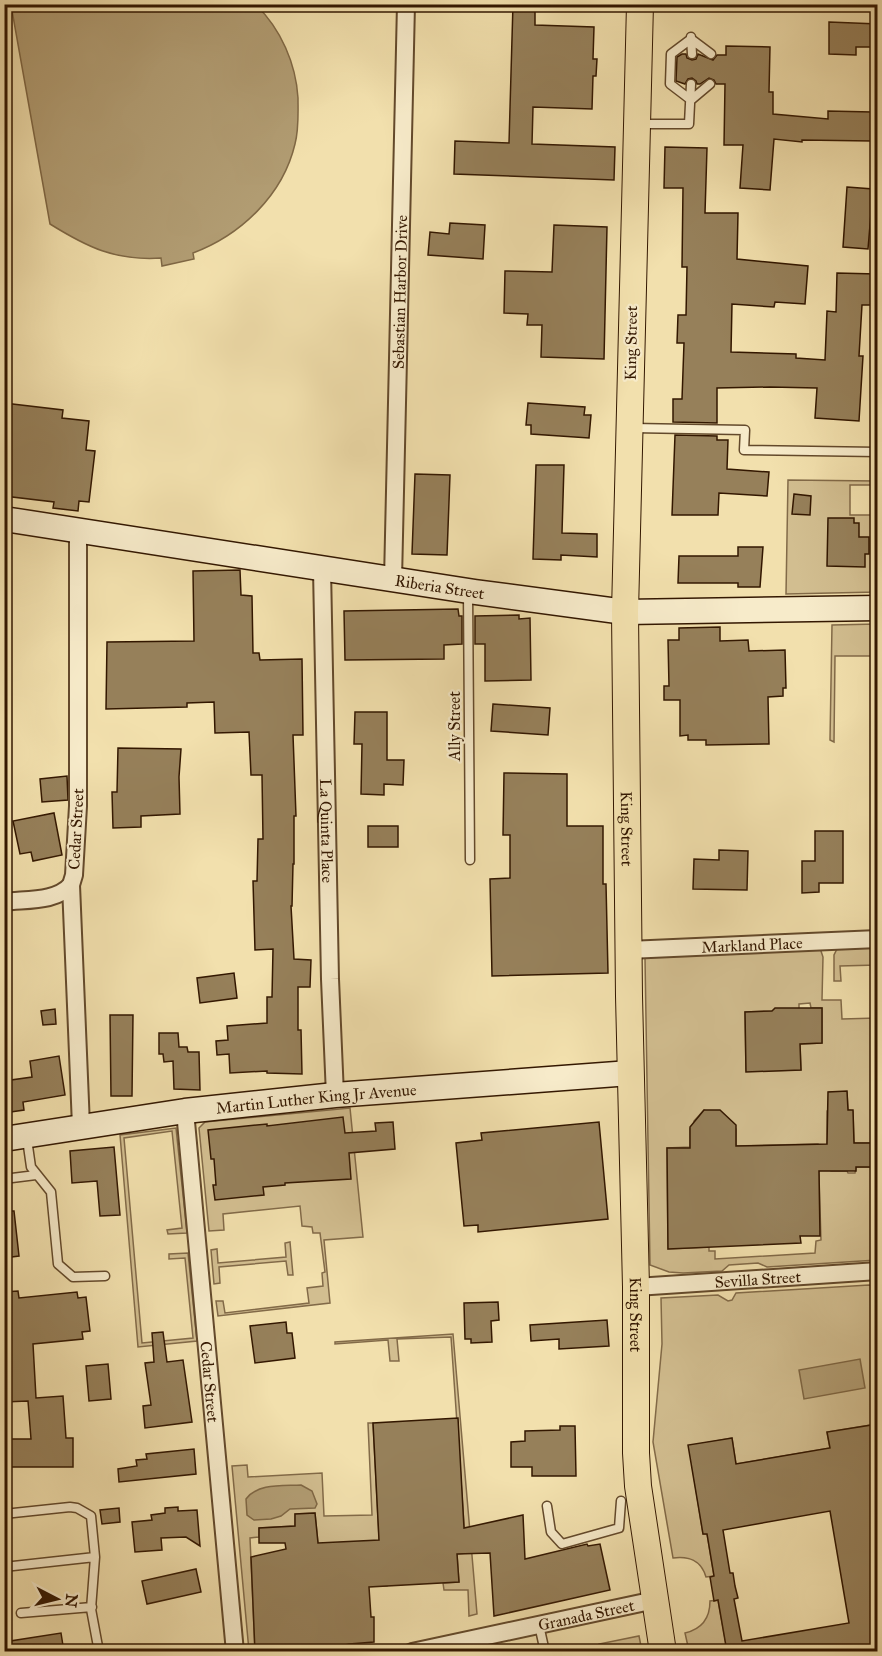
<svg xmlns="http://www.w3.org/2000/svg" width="882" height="1656" font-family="'IM FELL Great Primer',serif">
<rect width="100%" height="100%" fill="#f2e0ad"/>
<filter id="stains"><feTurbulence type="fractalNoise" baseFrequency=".00333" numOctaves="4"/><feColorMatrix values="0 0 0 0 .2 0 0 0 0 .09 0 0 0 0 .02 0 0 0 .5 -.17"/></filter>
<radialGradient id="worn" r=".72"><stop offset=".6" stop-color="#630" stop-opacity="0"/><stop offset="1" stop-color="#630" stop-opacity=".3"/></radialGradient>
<path fill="#d2be90" stroke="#826a48" stroke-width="1.5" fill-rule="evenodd" d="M788,480L877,481V485H850V515H877V592L786,594Z
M877,624V656H835L834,742L830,740L832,625Z
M877,946V965L840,966L841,981H834V955L838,947Z
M820,948L823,957L822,1000H841L842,1019L877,1018V1143H854L853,1111L848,1110L847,1092H829V1110L827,1111V1145L831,1171H847L848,1173H855L856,1167H877V1260L767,1267L758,1263L729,1265L722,1271L683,1273L669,1272L650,1265L645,958L647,956ZM810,1003L811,1008H822V1043L800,1044L801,1070L746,1071L745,1012L799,1010V1004ZM704,1110L736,1129V1146L818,1144L821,1240L816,1241L815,1253L715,1259V1251H709V1247L668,1249L667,1148L690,1147V1129H694V1121Z
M350,1108L363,1237L324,1240L330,1303L218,1316L216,1301H223L225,1313L309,1303L307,1288L323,1286L322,1273L325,1272L320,1233H313L312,1227L302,1226L300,1206L223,1214L224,1230L209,1231L199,1128L205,1122Z
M176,1128L187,1233L168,1234L167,1230L182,1228L172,1131L124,1138L142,1343L193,1338L185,1258L169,1259V1254L188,1253L197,1341L138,1347L120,1135Z
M290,1242L293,1275H288L286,1261L219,1267L220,1283L214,1284L211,1250L217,1249L218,1263L286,1257L285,1243Z
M869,1285L877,1286V1424L827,1432L830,1448L736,1464L732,1438L689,1446L703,1534H707L714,1576L706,1577C701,1560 689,1556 673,1558L653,1442L662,1344L661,1298L718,1295L728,1301L732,1300L736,1293Z
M453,1334L477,1614L469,1616L468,1590H444L443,1583L459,1582L457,1554L466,1553L451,1337L397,1339L399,1361H390L388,1340L335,1344V1342Z
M368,1423H373L380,1557H386L387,1586H384L318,1543L315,1513L295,1514V1526L259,1528V1537L250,1538L255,1651H249L232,1466L247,1465L248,1477L322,1473L324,1516L372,1515Z
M718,1600L726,1644L723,1645L724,1651H689L685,1633C702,1629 710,1619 710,1601Z
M639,1636L642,1651H601L599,1644Z"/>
<path fill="#b19c72" stroke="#7f6744" stroke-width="1.5" d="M11,5H256C281,29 296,64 298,98C298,113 299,129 295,144C283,195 241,235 193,253L194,259L162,266L161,258C115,261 87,247 50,224Z
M860,1359L865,1388L804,1399L799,1370Z
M301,1485L312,1491L317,1504L315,1508L290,1509L281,1516L271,1519L254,1520L247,1515L246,1499C258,1483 282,1486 301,1485Z"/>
<path fill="#96805a" stroke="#331700" stroke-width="1.5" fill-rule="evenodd" d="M513,4H535V25L594,27L593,59H597L596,76H593L592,109L533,107L532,144L615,147L614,180L454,174L455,141L509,143Z
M829,22L878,24V47H856V55L829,54Z
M726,46L770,47L769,92H773V114L828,119V111L872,112V141L802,140V142L774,139L770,190L740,188L743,145H724L725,84H716L714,80L709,78L700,84H697L696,81L692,78L688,79L685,84L676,81L677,57L682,54H686L687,58L692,60L696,59L698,54L713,60L717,55H726Z
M665,147L707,148L705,213H738L737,259L808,266L805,304L775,302L774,307L732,304L731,352L796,354V358L825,360L827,311L836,312L837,273L876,274L875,305H862L859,356H863L859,421L815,418L817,388L770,387L717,388V423L673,422V399H682L684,343H677L678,315H686L687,267H682L683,188H664Z
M847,187L873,189L868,249L843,247Z
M450,223L485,225L483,259L428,255L430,232L449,234Z
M554,225L607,227L604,359L541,357L542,325H527L528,314L504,313L505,271L552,272Z
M4,403L63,410L62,418L89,421L86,450L95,451L89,502L79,501L78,511L53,508L54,502L4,496Z
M528,403L585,407L584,415H591L589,438L531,434V425H526Z
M675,435L717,436V440H728L727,469L769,472L767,496L719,493L718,515H672Z
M536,465H564L562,533L597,534V557L561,555V560L533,559Z
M415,474L450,475L447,555L412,554Z
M794,494L811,496L810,515L792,514Z
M828,518H854V523H859V537H869V554H865V567L827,566Z
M738,547H763L760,587H738V583H678L679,556H738Z
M240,570L241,595L252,596L253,653H259L260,660L302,659L303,735H293L296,816H294V864H293L292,906H291L294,959L311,960L310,987H298V1030H301L302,1074L267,1073V1071L230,1073L229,1054L217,1055L216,1041L228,1040L227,1026L267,1023V997H272L273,949L255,950L253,881H257L258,839H263L262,775H251L249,732L215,733L214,702L187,703V707L106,709L107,642L194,641L193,571Z
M458,609L459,616H462V644L444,645V659L345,660L344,611Z
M519,615V619L530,618L531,680L485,681V644H475V616Z
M720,627V641L748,640L749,651L785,650L786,688H783V696L768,697L769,744L706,745V740H688V735L680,736V700H664V686H669L668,640H679V628Z
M493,704L550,708L548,735L491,731Z
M355,712H387V760H404L403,785L384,784V795L361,794L362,744H354Z
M118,748L181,749L179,777L180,814L141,816V827L113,828L112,792H117Z
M504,773L567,774V826H603V884H606L608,973L492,976L490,879L510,878V835H503Z
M67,776L68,800L42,802L40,779Z
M54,813L62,855L33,861L31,852L20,854L13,821Z
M368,826H398V847H368Z
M815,831H843V883H819V892L802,893V861H815Z
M719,850L748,851L747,890L693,889L694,859L719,860Z
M234,973L237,998L200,1003L197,978Z
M775,1008H822V1043L800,1044L801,1070L746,1072L745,1012L772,1011Z
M55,1009L56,1024L43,1025L41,1011Z
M110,1015H133L132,1096H111Z
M159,1033H178L179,1047H187L188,1052H199L200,1090L174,1089L173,1061L164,1062L163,1054H159Z
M59,1056L65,1095L23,1102L24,1110L4,1113V1081L32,1077L30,1061Z
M847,1091L848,1110H853L854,1143H878V1167H856V1171H819L820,1236H800L801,1243L668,1249L667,1148H690V1127L704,1110H720L736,1125V1146L827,1144L828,1092Z
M343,1117L345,1133L376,1131L375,1123L393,1122L395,1149L349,1153L351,1179L285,1183V1185L263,1187L264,1195L215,1200L213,1185H216L214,1159H211L208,1130L267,1124V1126Z
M599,1122L608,1219L478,1232V1225L464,1226L456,1143L482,1140L481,1133Z
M114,1147L120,1215L100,1216L97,1181L72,1183L70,1151Z
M4,1211H14L19,1256L4,1258Z
M18,1291L19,1298L77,1292L78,1298L86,1297L90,1331L82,1332L83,1339L33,1344L36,1398L63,1396L66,1438H73V1467H10V1439H31L28,1401L4,1402V1292Z
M498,1302L499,1320L491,1321L492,1342L471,1343V1339H465L464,1303Z
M607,1320L609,1346L559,1349V1339L531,1341L530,1325Z
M286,1322L287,1333H292L295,1358L255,1363L250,1326Z
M163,1332L167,1362L183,1360L192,1422L145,1428L143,1406L151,1405L145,1363L154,1362L152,1333Z
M108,1364L111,1399L89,1401L86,1366Z
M458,1418L464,1528L523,1515L525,1559L587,1544L588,1546L600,1544L610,1590L494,1616L490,1553L457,1554L459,1582L369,1587L371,1617H374V1642L349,1644L316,1652H304L302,1645L272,1652H255L251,1557L286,1549L285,1543H259V1528L295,1526V1514L315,1513L318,1543L379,1540L373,1423Z
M878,1424V1652H727L718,1600L714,1601L710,1577L714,1576L707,1534H703L688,1445L732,1438L736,1464L830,1448L827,1432ZM830,1511L849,1623L742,1641L734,1599L738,1598L735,1586L733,1573H730L723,1530Z
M560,1426H575L576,1476H532V1467H511V1442L525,1441V1431L560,1430Z
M194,1449L196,1474L119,1482L118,1469L137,1466L136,1460L147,1459L146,1454Z
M178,1507V1511L197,1510L200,1546L186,1537L161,1538L162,1550L135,1552L132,1522L152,1520L151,1515L165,1513V1508Z
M119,1508L120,1522L102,1524L100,1510Z
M196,1569L201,1592L147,1604L142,1581Z
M61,1633L64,1652H4V1642Z"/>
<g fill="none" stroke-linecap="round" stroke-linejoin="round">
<defs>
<path id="lane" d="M691,37L692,54
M691,39L711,54
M691,100L670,84L671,54L691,39
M691,100L710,84
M641,124H689L691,84
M633,428L745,430L744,450L878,452
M468,592L470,860
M27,1139L31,1167L51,1192L58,1264L73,1277L105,1276
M4,1179L36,1175
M547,1506L551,1532L562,1544L619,1528L621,1501
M4,1514L70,1507L77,1508L91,1516L95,1557L91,1609L99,1652
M4,1567L95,1557
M21,1613L92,1607
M539,1625L545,1652"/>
<g id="street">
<path d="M78,531V806L74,875L71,885L81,1126"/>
<path id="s1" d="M322,569L330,979L335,1095"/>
<path id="s2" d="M393,580L406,4"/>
<path d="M4,902C26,899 56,902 71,885"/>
<path id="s3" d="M628,950L878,939"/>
<path id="s4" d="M185,1111L235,1652"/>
<path id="s5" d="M636,1287L878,1271"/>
<path id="s6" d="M412,1652L655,1600"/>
</g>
<g id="secondary">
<path id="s7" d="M4,519L475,592L625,612L878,608"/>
<path id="s8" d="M4,1139L185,1111L335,1095L630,1073"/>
</g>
<g id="primary">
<path id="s9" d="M640,4L625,612L629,996L636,1287V1453L638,1486L663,1652"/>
</g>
</defs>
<use href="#lane" stroke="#63492b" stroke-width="11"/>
<use href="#street" stroke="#63492b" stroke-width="20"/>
<use href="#secondary" stroke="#331700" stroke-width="27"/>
<use href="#primary" stroke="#331700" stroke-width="28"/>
<use href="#lane" stroke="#f7ebca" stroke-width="8"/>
<use href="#street" stroke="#f7ebca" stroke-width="16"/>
<use href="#secondary" stroke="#f7ebca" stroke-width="24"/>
<use href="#primary" stroke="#f2e0ad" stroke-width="26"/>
</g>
<g text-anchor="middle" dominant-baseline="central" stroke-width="4.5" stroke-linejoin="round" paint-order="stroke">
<g font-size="16" fill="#331700" stroke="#f7ebca">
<text stroke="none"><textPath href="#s2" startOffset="288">Sebastian Harbor Drive</textPath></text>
<text transform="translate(631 343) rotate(-89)">King Street</text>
<text stroke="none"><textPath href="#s7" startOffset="441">Riberia Street</textPath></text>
<text transform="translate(454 726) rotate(-90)">Ally Street</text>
<text transform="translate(76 829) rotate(-87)">Cedar Street</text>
<text stroke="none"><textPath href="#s9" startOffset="825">King Street</textPath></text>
<text stroke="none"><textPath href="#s1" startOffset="262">La Quinta Place</textPath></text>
<text stroke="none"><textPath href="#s3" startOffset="124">Markland Place</textPath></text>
<text stroke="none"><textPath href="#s8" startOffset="315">Martin Luther King Jr Avenue</textPath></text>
<text stroke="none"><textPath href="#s5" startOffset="122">Sevilla Street</textPath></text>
<text stroke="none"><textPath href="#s9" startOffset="1311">King Street</textPath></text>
<text stroke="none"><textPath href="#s4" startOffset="272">Cedar Street</textPath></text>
<text stroke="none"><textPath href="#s6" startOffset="178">Granada Street</textPath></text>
</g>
</g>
<rect width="882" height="1656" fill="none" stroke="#f2e0ad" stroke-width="24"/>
<rect x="6" y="6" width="870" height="1644" fill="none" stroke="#331700" stroke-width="3"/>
<rect x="12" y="12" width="858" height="1632" fill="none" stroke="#331700" stroke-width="1.5"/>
<g transform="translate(57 1599) rotate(97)" stroke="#f7ebca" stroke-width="4.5" paint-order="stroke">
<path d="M0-4.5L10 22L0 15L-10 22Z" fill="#331700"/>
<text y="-9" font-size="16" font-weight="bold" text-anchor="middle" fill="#331700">N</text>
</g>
<rect width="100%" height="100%" filter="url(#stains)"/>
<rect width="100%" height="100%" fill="url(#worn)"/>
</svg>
